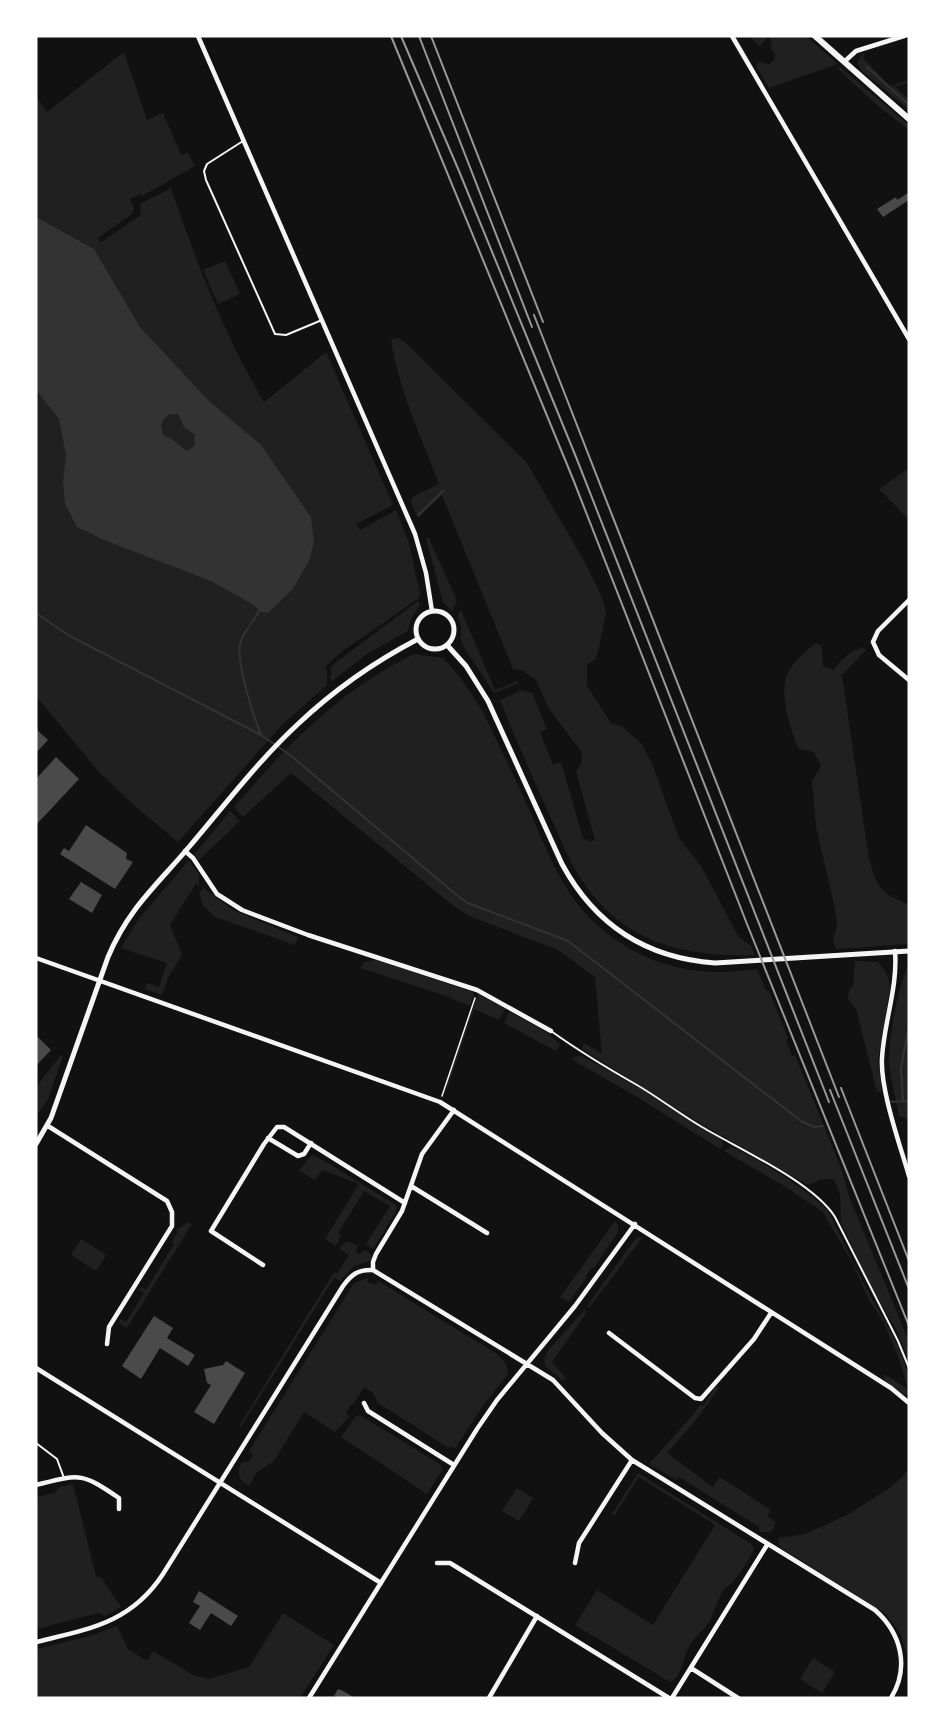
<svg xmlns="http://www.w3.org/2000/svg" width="945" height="1734" font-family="'PT Sans Narrow',sans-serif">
<rect width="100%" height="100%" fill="#111"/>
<path fill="#202020" d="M748,36H806L838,64L769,88L756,66L759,62L769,64L775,59L774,52L770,48L772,43L770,38L768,37L760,46Z
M124,52L147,120L163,113L181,155L188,153L195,166L142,196L141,194L130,199L134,209L132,214L98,238L101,242L141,215L140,204L171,188C196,261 224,335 264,402L326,352L393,505L356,524L360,530L396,510L409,543L420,594L419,598L340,653L325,667L327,669V685L282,725L178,842L137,808L99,772L36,696V96L47,112Z
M863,53L865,55L863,58L890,86L909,80V82L895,87L909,99V110L862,71L857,63Z
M840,67L909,125V130L878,106L837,68Z
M225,261L240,294L218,304L203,270Z
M398,338L405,342L527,463L583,559L602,597L606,613L598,652L595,660L587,664V686L611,723L623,727L641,743L653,766L679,838L701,866L738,936L751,946L755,955C683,957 623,943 581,879C568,860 560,838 551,818C533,779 516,740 500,700L522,690L532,693L547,729L540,732L553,765L561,762L583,838L591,842L595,840L576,772L582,762L581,751L549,709L536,680L522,670L513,669L442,495L418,518L411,503L412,497L439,484C421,437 399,390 391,340Z
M909,468V520L879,489Z
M426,538H429L457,601L452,611L443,602Z
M418,601L420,604L410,621L408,631L367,654L331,682V666Z
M461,610L495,690L518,681L519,683L494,693L463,646L461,641V627L457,617Z
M816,643L822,646L823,666L834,670C841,659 850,651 863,647L866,650L842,675L869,859C879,891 879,891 909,905V944L836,949L833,940L837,926L835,908L816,827L812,781L821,766L814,752L799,749C790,731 779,693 787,675C792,662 806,651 816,643Z
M414,654L443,658L460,677L482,710C498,743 514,776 529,809C541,837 552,866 569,892C601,942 661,973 720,972C732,972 745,970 757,969L766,991H769L788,1038L786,1040L792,1056L795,1055L841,1168L849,1196L909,1342V1361L895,1327L872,1288L842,1225C838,1207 845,1196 833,1179H822L808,1185L698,1122L582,1049L584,1043L602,1054L595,977L558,950L469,916L451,904L291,773L243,817L234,807C289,744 337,692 414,654Z
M230,811L240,821L199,860L194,855Z
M189,860L199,875V886L198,887L197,882L170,925L182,955L168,978L162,995L145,989L147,983L159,987L167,963L121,948L138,920Z
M204,888L233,910L298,937L295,945L215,917L203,905L199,893Z
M376,960L473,992L474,995L470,1006L443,995L360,968L365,962Z
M855,961L877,962C887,969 889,977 890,989L878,1060L882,1091L877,1092L856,1009L848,999L849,991L853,985Z
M909,965V1127L906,1118L899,1116C896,1099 891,1082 889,1065C888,1044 898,982 909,965Z
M478,994L505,1009L499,1020L474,1009L447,1089V1081Z
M509,1012L540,1028L550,1035L560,1045L556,1051L504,1023Z
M61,1055L63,1056L48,1099L36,1117V1087Z
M577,1056H582L636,1086L720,1139L724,1144L720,1149L632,1094L571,1059Z
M731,1147C753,1155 812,1192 828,1211L864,1284L899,1347L909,1375V1394L904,1395L884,1380V1374L908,1389L899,1359L883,1321L869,1300L852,1262L823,1212L781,1184L724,1151Z
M312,1155L328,1163L396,1205L397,1210L373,1249L366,1244L390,1206L364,1191L338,1233L341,1236L336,1246L325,1239L359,1184L322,1170L315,1180L299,1170Z
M615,1221L618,1225V1232L594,1268L592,1267L586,1276L587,1277L569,1302L560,1297Z
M189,1222L192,1224L127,1328L119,1323L121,1319L126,1322L144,1293L139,1289L141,1287L146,1290L174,1244L172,1242L178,1231L176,1230Z
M639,1237L642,1238L589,1308L587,1306L635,1239Z
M81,1239L106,1255L96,1271L71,1255Z
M346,1242H350L357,1246L356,1252L359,1254L365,1250L371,1254L372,1260L353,1267L340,1281L334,1278L241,1427L239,1426L334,1272L337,1274L349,1255L339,1248Z
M368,1278V1282L376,1285L378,1281L497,1354L506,1364L508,1374L482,1407L455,1449L450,1446L449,1448L378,1403L373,1393L364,1387L353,1405L351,1404L346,1414L350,1416L335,1432L304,1412L274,1461L257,1472L249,1486C238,1479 236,1474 242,1462H249L253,1455L249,1451L354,1283Z
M584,1310L587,1312L552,1362L566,1378L563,1381L545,1366L544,1359L547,1352Z
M716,1386L719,1388L696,1420L667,1453L713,1487L720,1477L771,1510L767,1516L776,1522L771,1532H760L759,1527L679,1477L676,1480L649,1464L691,1417L700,1405L703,1406Z
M360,1415L441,1465L442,1470L427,1494L341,1437L356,1416Z
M909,1466V1652L906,1653L901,1635L886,1614L783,1549L779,1546L778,1538L805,1534L847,1515L891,1487L904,1475Z
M638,1473L750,1543L754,1548C753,1555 737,1578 732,1583C730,1585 727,1586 725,1588C717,1599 716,1611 709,1622C703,1631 694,1638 689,1647C682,1658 683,1677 670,1682L575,1625L597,1590L653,1625L715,1525L639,1477L614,1516L612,1514Z
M73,1484L96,1577H101L121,1607L105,1616L99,1613L36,1629V1497L55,1493L59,1487Z
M517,1488L533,1498L519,1521L502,1511Z
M283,1613L334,1645L300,1698H36V1649L93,1635L117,1626L128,1649L147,1661L153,1651L193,1675L209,1679L249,1667Z
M813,1658L835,1672L822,1693L800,1679Z"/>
<path fill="#333" fill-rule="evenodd" d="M36,217L94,249L140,327L208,400L261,445L311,517L314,542L309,561L292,590L268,613L259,611L254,605L211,581L104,540L77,527L65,504L63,481L66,455L59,419L36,390ZM170,414H178L184,427L195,435V445L189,450H185L172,439L163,435L161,425L164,419Z"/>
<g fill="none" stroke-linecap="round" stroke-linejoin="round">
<path stroke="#333" stroke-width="2" d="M867,67L909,105
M418,515L444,490
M260,609C255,621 242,632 240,645C236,662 254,718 261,735
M36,613L68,635L261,735L290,755L459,897L468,903L568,941L801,1121L814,1127L823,1126
M903,1101L901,1068L909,1025
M885,1102L909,1101"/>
</g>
<path fill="#4a4a4a" d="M908,193L909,200L883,217L877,209L896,197L897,200Z
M36,729L48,740L36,753Z
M56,757L79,779L37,824L36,779Z
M86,825L127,853L126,859L133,862L115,889L60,854L64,848L69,851Z
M81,882L102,895L92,913L69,899Z
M36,1035L51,1050L36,1066Z
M154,1316L173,1328L167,1338L195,1355L188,1366L160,1348L141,1379L122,1366Z
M226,1361L245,1373L214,1424L194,1412L211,1385L207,1383L204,1369L223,1365Z
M199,1591L238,1616L231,1626L211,1613L200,1630L189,1623L200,1606L193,1602Z
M338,1689L343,1691L355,1698H338L334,1696Z"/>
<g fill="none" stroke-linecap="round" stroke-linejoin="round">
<path stroke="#f5f5f5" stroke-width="1.5" d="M442,1096L475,998"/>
<path stroke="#f5f5f5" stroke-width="2" d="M243,141L207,164L204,171L206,180L275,334L286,335L322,320
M551,1031C579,1051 607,1068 637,1085C659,1098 680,1114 702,1127C739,1149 813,1182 835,1217L898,1341L909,1368
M36,1443L57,1459L64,1478"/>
<path stroke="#f5f5f5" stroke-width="4.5" d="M198,36L415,534L426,573L432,611
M732,36L909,339
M844,62L856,51L904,36
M909,600L878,631L873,642L879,655L909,680
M185,851L193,858L217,894L242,910L308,935L477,990L551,1031
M895,951C898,987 884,1022 882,1058C880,1089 900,1145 909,1176
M36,958L440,1102L891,1388L909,1403
M48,1126L167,1201L172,1212V1226L109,1327L107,1344
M268,1138L298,1156L304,1154L311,1143
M411,1186L487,1233
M263,1265L211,1231L264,1144L277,1127H284L405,1203
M373,1270V1262L376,1254L402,1211L422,1154L454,1110
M609,1333L695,1398L701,1399L754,1339L771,1313
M36,1368L381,1583
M364,1403L368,1411L454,1465
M36,1485C80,1474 81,1472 119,1498V1509
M437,1563H450L669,1698
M575,1563L579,1543L632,1460
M36,1642C89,1629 131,1623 163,1574L343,1286C351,1275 358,1269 373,1270L553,1380L602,1433L632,1460L875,1610C901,1633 910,1667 891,1698
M691,1668L738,1698
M309,1698L477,1429L497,1400L575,1306L635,1224
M489,1698L537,1616
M672,1698L767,1545"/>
<path stroke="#f5f5f5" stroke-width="5" d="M416 630a19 19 0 1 1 38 0a19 19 0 1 1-38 0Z
M447,645L466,666L488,701L562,864C595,925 645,958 715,963L909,951
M36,1144L51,1118L108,957C128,909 156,886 189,847C224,806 258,761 298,724C334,690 374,662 418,639"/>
<path stroke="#f5f5f5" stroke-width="6" d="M815,36L909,119"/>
<path stroke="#9a9a9a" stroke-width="2" d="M391,36L573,479L747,924L909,1326
M401,36L459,171L576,457L829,1102
M419,36L532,327
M431,36L543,322
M534,315L839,1097
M841,1088L909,1261
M830,1090L909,1289"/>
</g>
<rect width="945" height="1734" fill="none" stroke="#ffffff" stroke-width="75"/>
</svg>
